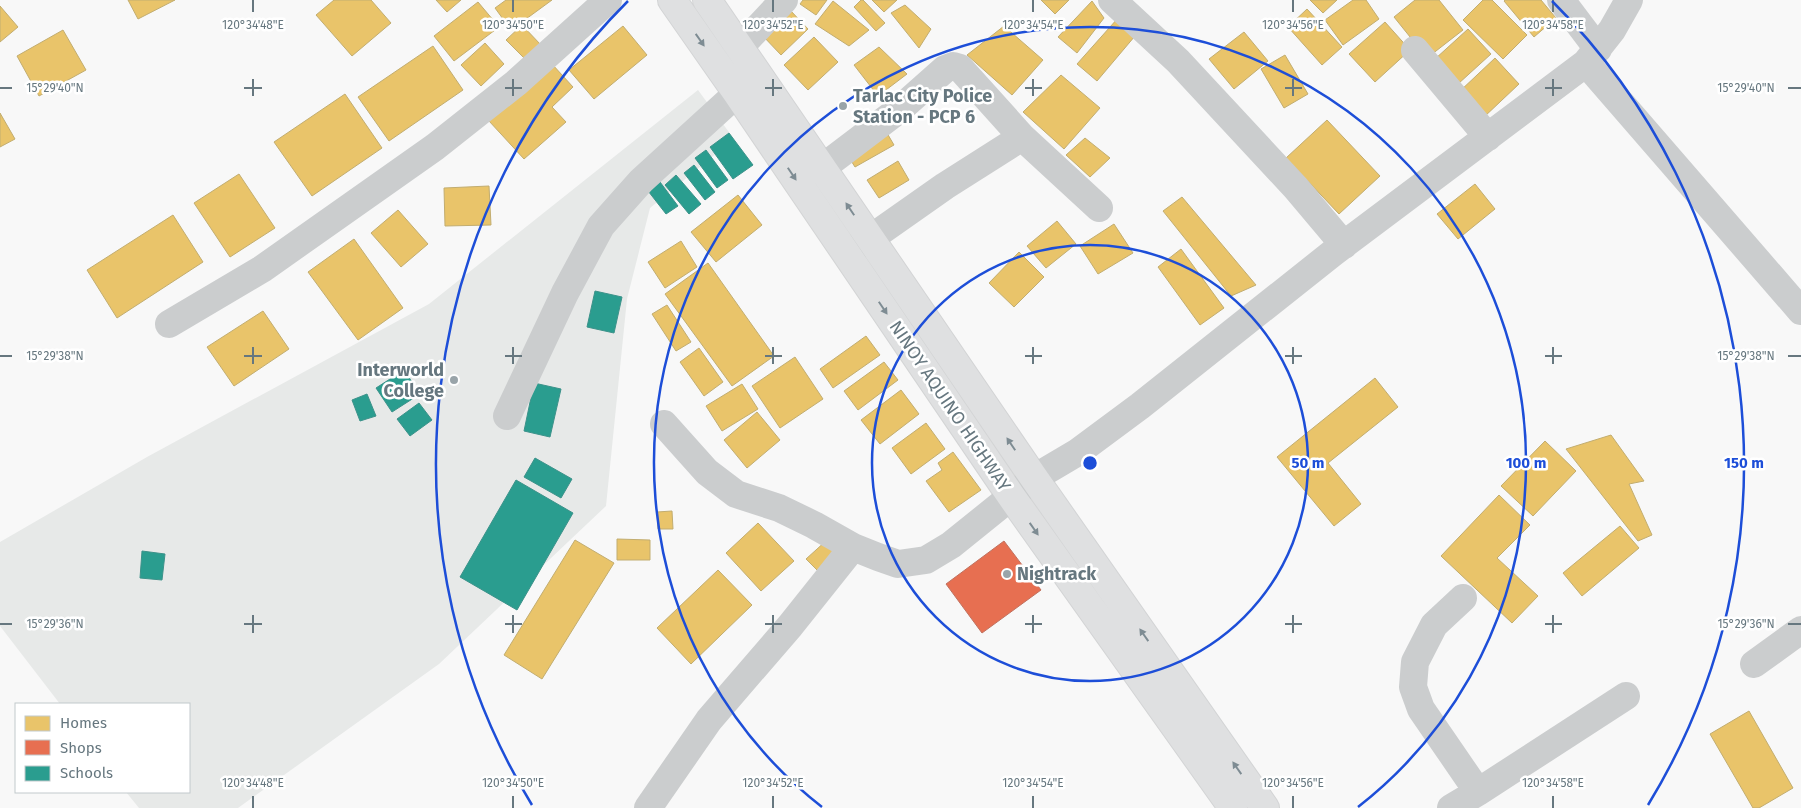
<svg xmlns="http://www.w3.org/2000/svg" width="1801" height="808" font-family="'Fira Sans',sans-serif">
<rect width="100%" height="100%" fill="#f8f8f8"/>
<path fill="#e7e9e8" d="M698,90L734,139L650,208L627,299L606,506L439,664L238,808H139L126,792H189V704H60L0,626V542L147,457L429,304Z"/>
<path fill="#e9c46a" stroke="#c2ad70" d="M128,0H175L138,19Z
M334,0H371L391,23L352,56L316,15Z
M436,0H461L447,12Z
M506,0H552L511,30L495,8Z
M803,0H827L816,15L800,4Z
M861,0H863L885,23L876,31L854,7Z
M872,0H897L884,12Z
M1041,0H1069L1055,14Z
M1310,0H1337L1323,13Z
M1353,0H1366L1379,19L1343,45L1325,20Z
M1415,0H1439L1463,30L1427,58L1394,17Z
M1483,0H1492L1527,35L1503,59L1463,20Z
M1505,0H1541L1556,18L1534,37L1504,1Z
M833,1L869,30L849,46L815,24Z
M1092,1L1104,18L1077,53L1058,37Z
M478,2L499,27L454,61L434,36Z
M905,5L931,29L919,48L891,13Z
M0,6L18,27L0,42Z
M1307,9L1342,47L1322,65L1288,27Z
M790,10L808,29L781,55L762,35Z
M1118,18L1135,36L1097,81L1077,64Z
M1385,22L1410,50L1375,82L1349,54Z
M522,25L541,45L526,60L506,40Z
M623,26L647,55L594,99L569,70Z
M1004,26L1043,60L1012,95L967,55Z
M1468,29L1491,54L1458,84L1435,59Z
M63,30L86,70L39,96L17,56Z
M1244,32L1268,61L1234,89L1209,59Z
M814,37L838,62L808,90L784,65Z
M485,43L504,64L481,86L461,65Z
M433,46L463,90L389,141L358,97Z
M879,47L907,74L878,96L854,65Z
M1285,55L1308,94L1284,108L1261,69Z
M1495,58L1519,84L1483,118L1459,92Z
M552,64L573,87L552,107L566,122L524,159L489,121Z
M1061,75L1100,108L1064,149L1023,112Z
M345,94L382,148L312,196L274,142Z
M0,113L15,139L0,147Z
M1327,120L1380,176L1339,214L1286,158Z
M884,128L894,145L855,167L845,151Z
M1085,138L1110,158L1090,177L1066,155Z
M898,161L909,180L879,198L867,180Z
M239,174L275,228L230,257L194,203Z
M1475,184L1495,209L1458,239L1437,214Z
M489,186L491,225L445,226L444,188Z
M738,195L762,225L716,262L691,232Z
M1182,197L1256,285L1231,296L1163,211Z
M398,210L428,244L401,267L371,233Z
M173,215L203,262L117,318L87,270Z
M1057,221L1076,244L1046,268L1027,246Z
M1114,224L1133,253L1098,274L1080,246Z
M354,239L403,308L358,340L308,272Z
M681,241L697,267L665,288L648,262Z
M1181,249L1224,308L1200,325L1158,267Z
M1019,252L1044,277L1014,307L989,283Z
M708,263L774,356L732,386L665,294Z
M667,305L691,342L676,351L652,314Z
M263,311L289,349L234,386L207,347Z
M866,336L880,355L833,388L820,369Z
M699,348L723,382L704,396L680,362Z
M795,357L823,399L780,428L752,386Z
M884,362L898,380L858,410L844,391Z
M1375,378L1398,407L1328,463L1361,504L1334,526L1277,457Z
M742,384L758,409L722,431L706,406Z
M901,390L919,414L880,444L861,420Z
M757,412L780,440L747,468L724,440Z
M926,423L945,449L911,474L892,448Z
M1611,435L1644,481L1629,484L1652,535L1638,541L1566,449Z
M1545,441L1576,471L1533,516L1501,486Z
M953,452L981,490L949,512L926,481L942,470L938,463Z
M1499,495L1530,525L1497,558L1538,596L1512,623L1441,556Z
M672,511L673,529H658L657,512Z
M758,523L794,561L761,591L726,553Z
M1620,526L1639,548L1582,596L1563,573Z
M617,539L650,540V560H617Z
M575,540L614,563L542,679L504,655Z
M827,540L843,557L823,576L806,559Z
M718,570L752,605L691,664L657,628Z
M1749,711L1793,788L1759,808H1753L1710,734Z"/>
<path fill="#e76f51" stroke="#c0715f" d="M1004,541L1041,590L982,633L946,584Z"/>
<path fill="#2a9d8f" stroke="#3c928a" d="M729,133L753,165L733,179L710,147Z
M706,150L728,180L717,188L695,158Z
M694,165L715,192L705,200L684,173Z
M676,175L701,204L689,214L665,185Z
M657,178L678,206L666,214L645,187Z
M595,291L622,297L614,333L587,327Z
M404,370L420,394L392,412L376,388Z
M534,383L561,389L550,437L524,431Z
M367,394L376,416L360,421L352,400Z
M419,403L432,420L410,436L397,419Z
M535,458L572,479L561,498L524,477Z
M516,480L573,513L517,610L460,577Z
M142,551L165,554L162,580L140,578Z"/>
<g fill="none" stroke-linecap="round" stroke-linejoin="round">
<defs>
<path id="major" d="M672,0L737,93L1011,496L1233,808
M707,0L1034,478L1265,808"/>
</defs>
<use href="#major" stroke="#d3d4d5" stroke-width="30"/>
<path stroke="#cbcdce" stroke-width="28" d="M1112,0L1178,61L1296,188L1344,245
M1561,0L1598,49
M740,47L784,0
M1415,50L1488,137
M1586,63L1612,30L1629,0
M822,168L901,108L945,69L953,66L960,68L1022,137L1099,208
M846,253L871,238L945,186L1022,137
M169,324L262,269L435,147L516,83L608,0
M507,416L565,293L601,226L641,181L755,77
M664,424L707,472L736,494L779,508L814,525L853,547L878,557L898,564L926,560L951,545L1034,478L1078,452L1140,406L1334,252L1586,63L1801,311
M1463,598L1434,625L1415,662L1413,687L1421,709L1478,792
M1754,664L1801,630
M648,808L709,720L790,626L853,547
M1451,808L1478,792L1626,696"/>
<use href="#major" stroke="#dfe0e1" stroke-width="28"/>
</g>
<defs><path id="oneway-solid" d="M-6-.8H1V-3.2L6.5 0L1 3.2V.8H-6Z" transform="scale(1.25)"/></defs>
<g fill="#7e8c93">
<use href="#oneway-solid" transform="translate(700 40) rotate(55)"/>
<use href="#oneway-solid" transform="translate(792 174) rotate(56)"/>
<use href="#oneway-solid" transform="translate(850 209) rotate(-124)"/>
<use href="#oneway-solid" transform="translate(883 308) rotate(56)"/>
<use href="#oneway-solid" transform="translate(1011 444) rotate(-124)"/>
<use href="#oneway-solid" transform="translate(1034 529) rotate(55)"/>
<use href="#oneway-solid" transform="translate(1144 635) rotate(-125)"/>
<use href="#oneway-solid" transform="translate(1237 768) rotate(-125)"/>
</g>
<path fill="none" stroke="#66777f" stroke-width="2" d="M253,0V12M513,0V12M773,0V12M1033,0V12M1293,0V12M1553,0V12M253,79V96M513,79V96M773,79V96M1033,79V96M1293,79V96M1553,79V96M0,88H12M244,88H262M505,88H522M765,88H782M1025,88H1042M1285,88H1302M1545,88H1562M1788,88H1801M253,347V364M513,347V364M773,347V364M1033,347V364M1293,347V364M1553,347V364M0,356H12M244,356H262M505,356H522M765,356H782M1025,356H1042M1285,356H1302M1545,356H1562M1788,356H1801M253,615V633M513,615V633M773,615V633M1033,615V633M1293,615V633M1553,615V633M0,624H12M244,624H262M505,624H522M765,624H782M1025,624H1042M1285,624H1302M1545,624H1562M1788,624H1801M253,796V808M513,796V808M773,796V808M1033,796V808M1293,796V808M1553,796V808"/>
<g fill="none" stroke="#1d4ed8" stroke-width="2.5">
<circle cx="1090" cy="463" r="218"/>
<path d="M822 807A436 436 0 1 1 1358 807"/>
<path d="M532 805A654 654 0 0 1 628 1M1552 1A654 654 0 0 1 1648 805"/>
</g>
<g fill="#99a4a9" stroke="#fff" stroke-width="2">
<circle cx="843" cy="106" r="5"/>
<circle cx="454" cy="380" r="5"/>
<circle cx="1007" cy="574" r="5"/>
</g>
<g text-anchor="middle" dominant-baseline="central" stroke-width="5" stroke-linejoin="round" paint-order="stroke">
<g font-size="18" font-weight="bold" fill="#66777f" stroke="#fff" text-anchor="start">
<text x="853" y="96">Tarlac City Police<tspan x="853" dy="21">Station - PCP 6</tspan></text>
<text x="444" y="370" text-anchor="end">Interworld<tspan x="444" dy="21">College</tspan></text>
<text x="1017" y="574">Nightrack</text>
</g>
<g font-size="18" fill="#66777f" stroke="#fff">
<text transform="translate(950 406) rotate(56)">NINOY AQUINO HIGHWAY</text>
</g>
</g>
<g font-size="12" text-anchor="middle" fill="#66777f" stroke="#fff" stroke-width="5" stroke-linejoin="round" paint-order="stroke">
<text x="253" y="29">120°34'48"E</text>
<text x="513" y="29">120°34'50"E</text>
<text x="773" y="29">120°34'52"E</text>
<text x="1033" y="29">120°34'54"E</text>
<text x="1293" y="29">120°34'56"E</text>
<text x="1553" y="29">120°34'58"E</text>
<text x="55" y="92">15°29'40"N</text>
<text x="1746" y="92">15°29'40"N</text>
<text x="55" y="360">15°29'38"N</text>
<text x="1746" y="360">15°29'38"N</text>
<text x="55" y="628">15°29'36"N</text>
<text x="1746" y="628">15°29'36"N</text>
<text x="253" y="787">120°34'48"E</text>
<text x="513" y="787">120°34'50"E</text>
<text x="773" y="787">120°34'52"E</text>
<text x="1033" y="787">120°34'54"E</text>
<text x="1293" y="787">120°34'56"E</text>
<text x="1553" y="787">120°34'58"E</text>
</g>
<circle cx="1090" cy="463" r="8" fill="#1d4ed8" stroke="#fff" stroke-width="2.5"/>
<g font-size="15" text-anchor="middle" font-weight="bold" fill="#1d4ed8" stroke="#fff" stroke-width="5" stroke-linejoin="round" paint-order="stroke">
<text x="1308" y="468">50 m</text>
<text x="1526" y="468">100 m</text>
<text x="1744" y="468">150 m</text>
</g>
<rect x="15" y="703" width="175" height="90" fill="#ffffff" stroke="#c2c9cc"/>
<rect x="25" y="716" width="25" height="15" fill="#e9c46a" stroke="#c2c9cc"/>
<text x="60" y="728" font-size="15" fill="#66777f">Homes</text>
<rect x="25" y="740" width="25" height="15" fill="#e76f51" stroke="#c2c9cc"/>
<text x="60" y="753" font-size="15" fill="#66777f">Shops</text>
<rect x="25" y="766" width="25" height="15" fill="#2a9d8f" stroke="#c2c9cc"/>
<text x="60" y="778" font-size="15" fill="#66777f">Schools</text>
</svg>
